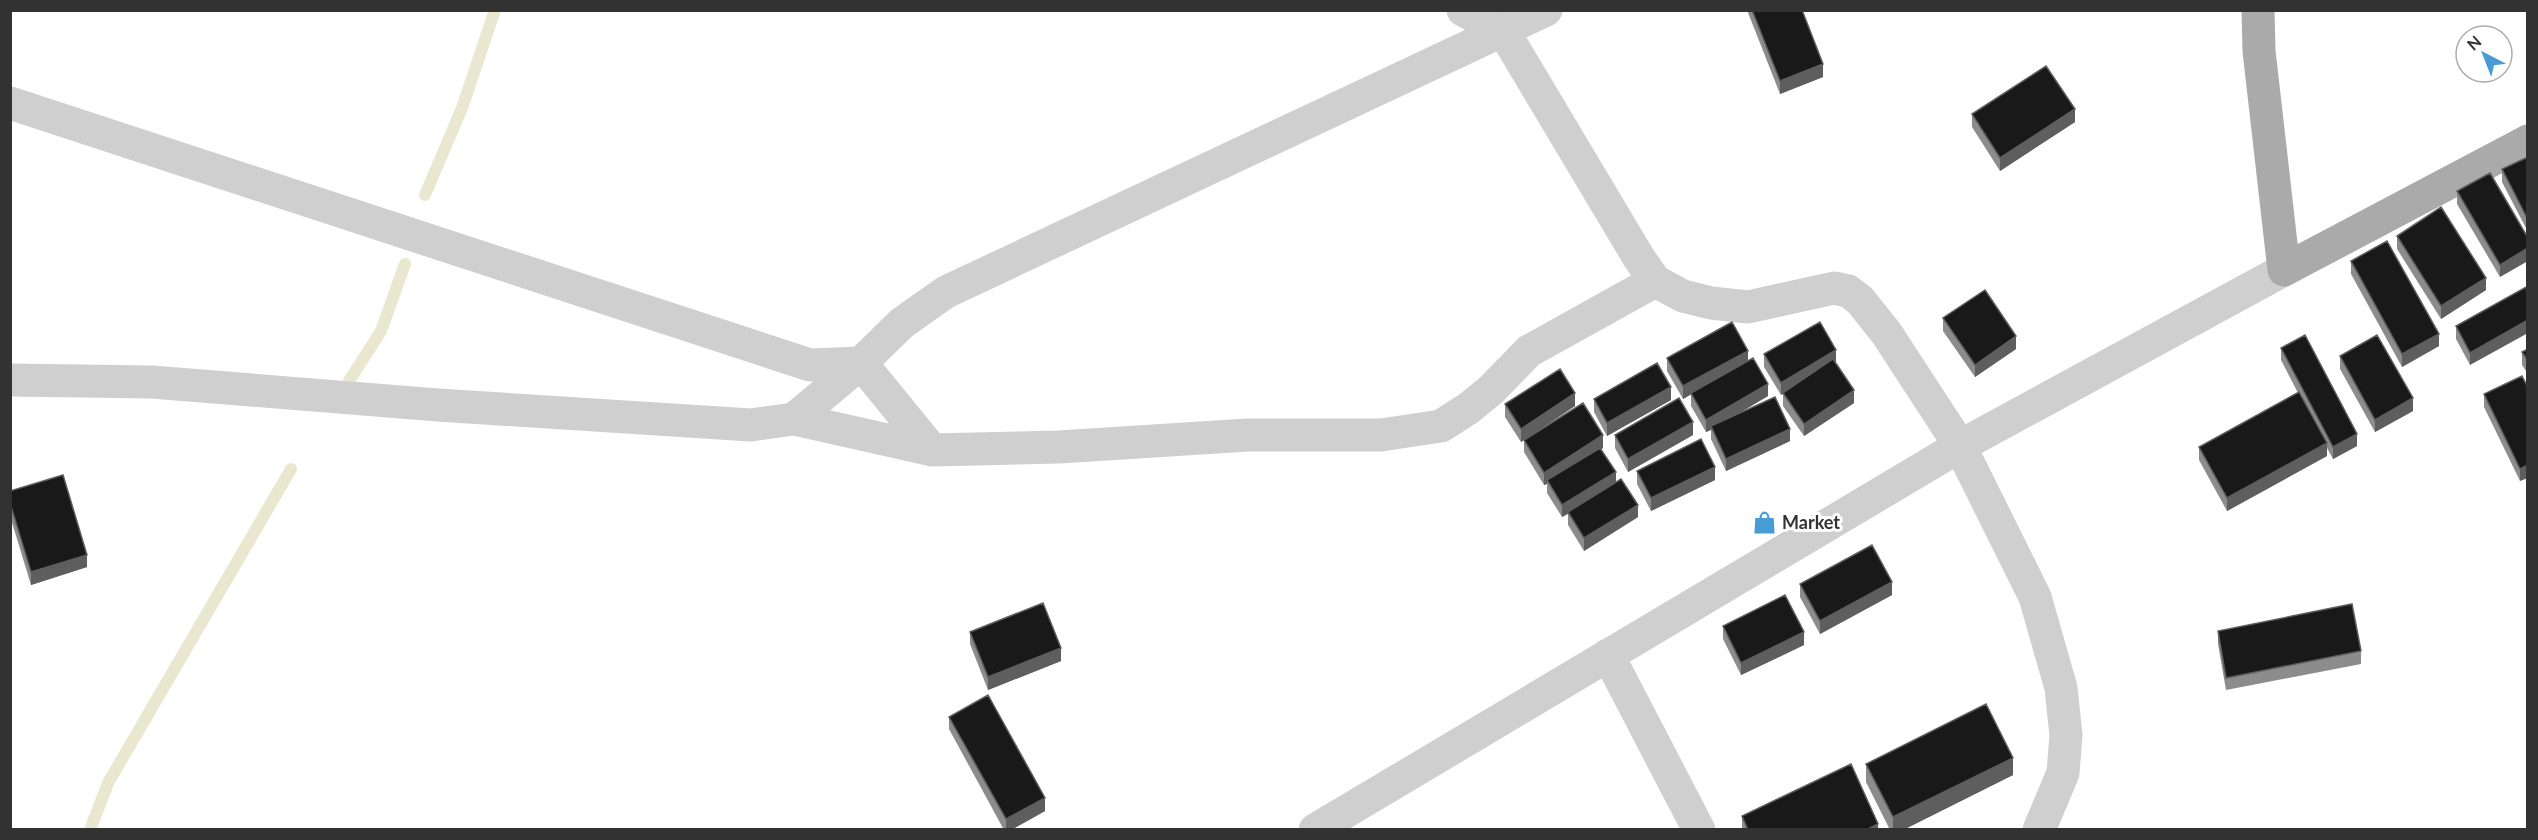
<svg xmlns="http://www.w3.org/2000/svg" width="2538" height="840" font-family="Lato,sans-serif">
<rect width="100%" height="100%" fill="#fff"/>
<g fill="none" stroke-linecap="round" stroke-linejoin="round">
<path stroke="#eae7d0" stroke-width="12" d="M425,195L462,108L495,10
M349,381L381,331L405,264
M90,830L108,783L291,469"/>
<path stroke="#cfcfcf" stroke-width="33" d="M1463,10L1504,32L1639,258L1655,281L1683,296L1711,303L1748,307L1834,288L1848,291L1860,300L1887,334L1960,446L2035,597L2061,688L2066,735L2063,773L2039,830
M10,103L810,365L861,363L932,450
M10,380L152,382L438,405L751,425L794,419L861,363L902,323L946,292L1546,10
M794,419L932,450L1059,447L1248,435H1381L1441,426L1469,408L1491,390L1529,351L1655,281
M1608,655L1699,830
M1315,830L1960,446L2284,270"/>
<path stroke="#aaa" stroke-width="33" d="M2258,10L2259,51L2284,270L2528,141"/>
</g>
<path fill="#8c8c8c" d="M1747,10H1802L1823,77L1780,94Z
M1972,114L2075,122L2000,171L1972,127Z
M2528,157V232L2502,182V169Z
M2457,191L2528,238L2500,277L2457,204Z
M2397,236L2486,290L2441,319L2397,249Z
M2351,261L2439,346L2402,367L2351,274Z
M2528,286L2470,365L2456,339V326Z
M1943,318L2016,349L1975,377L1943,331Z
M2281,348L2357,446L2333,459L2327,448V456L2227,511L2199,460V447L2298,393L2281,360Z
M2528,349V374L2522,365V352Z
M1764,354L1836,363L1854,403L1804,436L1783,406V394L1781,395L1764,367Z
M2340,356L2413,411L2375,432L2340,369Z
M1667,358L1748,361L1768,396L1738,414L1790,441L1726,471L1711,439V430L1706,432L1691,406V394L1683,399L1667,371Z
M2522,376L2520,481L2484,407V394Z
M1594,399L1671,400L1607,436L1594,412Z
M1505,404L1575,406L1521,442L1505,417Z
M1615,435H1693L1628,472L1615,448Z
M1524,440L1603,448L1601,449L1616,482L1638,517L1584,551L1568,525V514L1562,517L1547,493V484L1544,485L1524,452Z
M1637,471L1715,480L1651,511L1637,484Z
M10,491L87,567L31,585L10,516Z
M1800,584L1892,595L1820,634L1800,597Z
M1723,626L1804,645L1741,675L1723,639Z
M2218,631L2361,651V664L2226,690L2218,644Z
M970,632L1061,661L988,690L970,644Z
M949,717L1045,811L1011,830H1004L949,729Z
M1866,764L2013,775L1903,830H1890L1866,782Z
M1742,816L1878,830H1742Z"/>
<path fill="#5e5e5e" d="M1823,64V77L1780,94V81Z
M2075,109V122L2000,171V158Z
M2528,248V261L2500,277V265Z
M2486,278V290L2441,319V306Z
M2528,320V333L2470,365V353Z
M2439,334V346L2402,367V354Z
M2016,336V349L1975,377V365Z
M1836,350V363L1781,395V383Z
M1748,351V363L1683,399V386Z
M1768,384V396L1712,429L1711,426V430L1706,432V420Z
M1671,387V400L1607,436V423Z
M1854,390V403L1804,436V424Z
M1575,393V406L1521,442V429Z
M2413,398V411L2375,432V420Z
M1693,422V435L1628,472V459Z
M1790,429V441L1726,471V459Z
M2357,434V446L2333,459V447Z
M1603,435V448L1548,483L1547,480V484L1544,485V473Z
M2327,443V456L2227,511V498Z
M2528,465V478L2520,481V469Z
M1715,467V480L1651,511V498Z
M1616,472V485L1562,517V505Z
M1638,505V517L1584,551V538Z
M87,555V567L31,585V572Z
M1892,582V595L1820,634V621Z
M1804,632V645L1741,675V663Z
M1061,648V661L988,690V677Z
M2013,758V775L1903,830H1893V817Z
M1045,798V811L1011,830H1006V819Z
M1878,824V830H1866Z"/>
<path fill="#191919" stroke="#5e5e5e" stroke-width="1.5" d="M1752,10H1802L1823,64L1780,81Z
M2046,66L2075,109L2000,158L1972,114Z
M2528,157V220L2502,169Z
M2490,173L2528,238V248L2500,265L2457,191Z
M2441,207L2486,278L2441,306L2397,236Z
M2387,241L2439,334L2402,354L2351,261Z
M2528,286V320L2470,353L2456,326Z
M1985,290L2016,336L1975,365L1943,318Z
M1732,322L1748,351L1683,386L1667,358Z
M1820,322L1836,350L1781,383L1764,354Z
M2305,335L2357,434L2333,447L2281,348Z
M2377,335L2413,398L2375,420L2340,356Z
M2528,349V361L2522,352Z
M1753,358L1768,384L1706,420L1691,393Z
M1833,359L1854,390L1804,424L1783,393Z
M1657,363L1671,387L1607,423L1594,399Z
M1560,369L1575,393L1521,429L1505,404Z
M2522,376L2528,388V465L2520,469L2484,394Z
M2299,392L2327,443L2227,498L2199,447Z
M1775,397L1790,429L1726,459L1711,426Z
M1679,398L1693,422L1628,459L1615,435Z
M1583,403L1603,435L1544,473L1524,440Z
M1701,439L1715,467L1651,498L1637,471Z
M1600,448L1616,472L1562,505L1547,480Z
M63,475L87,555L31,572L10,503V491Z
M1621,479L1638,505L1584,538L1568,512Z
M1872,545L1892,582L1820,621L1800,584Z
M1785,595L1804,632L1741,663L1723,626Z
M1043,603L1061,648L988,677L970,632Z
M2352,604L2361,651L2226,678L2218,631Z
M988,695L1045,798L1006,819L949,717Z
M1986,704L2013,758L1893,817L1866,764Z
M1851,764L1878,824L1866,830H1748L1742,816Z"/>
<defs>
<symbol id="shop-bare" viewBox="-9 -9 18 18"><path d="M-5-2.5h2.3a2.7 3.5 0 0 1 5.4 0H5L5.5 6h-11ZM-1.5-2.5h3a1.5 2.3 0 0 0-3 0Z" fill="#479cd6" stroke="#fff" stroke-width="2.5" paint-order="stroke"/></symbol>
</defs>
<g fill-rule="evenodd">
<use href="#shop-bare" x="1748" y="506" width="33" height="33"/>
</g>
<g text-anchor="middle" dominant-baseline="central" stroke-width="6" stroke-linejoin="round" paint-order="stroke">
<g font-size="18" font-weight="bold" fill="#323232" stroke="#fff" text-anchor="start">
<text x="1782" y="522">Market</text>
</g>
</g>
<rect width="2538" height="840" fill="none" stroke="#323232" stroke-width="24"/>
<g transform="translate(2484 54) rotate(318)"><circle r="28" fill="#ffffff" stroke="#adadad" stroke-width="1.5"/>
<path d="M0-4.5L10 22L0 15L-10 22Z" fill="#479cd6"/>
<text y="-9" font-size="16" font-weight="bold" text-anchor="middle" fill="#323232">N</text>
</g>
</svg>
